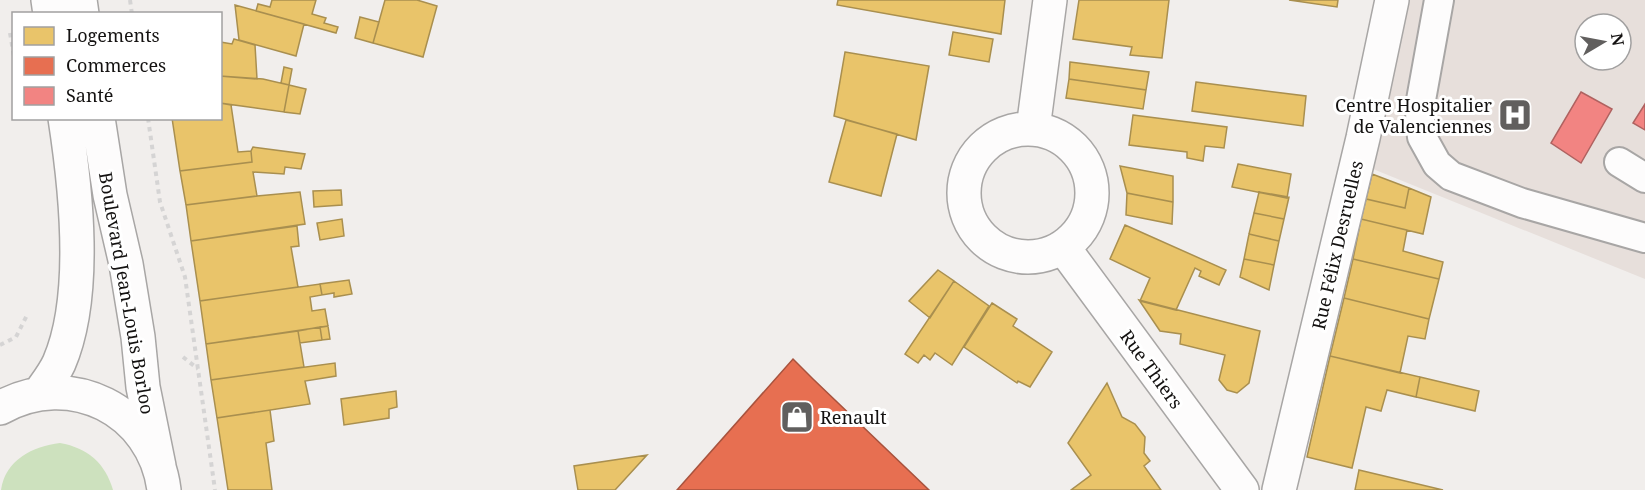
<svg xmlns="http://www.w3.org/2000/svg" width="1645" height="490" font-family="'Noto Serif',serif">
<rect width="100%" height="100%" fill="#f1eeec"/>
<path fill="#e7dfdb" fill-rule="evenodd" d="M1407,0H1645V279L1373,169ZM1585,24H1621V60H1585Z"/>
<path fill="#cde1be" d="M60,443C88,448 105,463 113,490H1C5,460 33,446 60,443Z"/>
<path fill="#e9c46a" stroke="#a98f4f" stroke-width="1.5" d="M272,0H316L312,14L326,18L324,23L338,27L336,33L256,11L258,4L270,7Z
M385,0H417L437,6L423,57L373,43Z
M838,0H1005L1001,34L837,5Z
M1079,0H1169L1162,58L1130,55L1132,47L1073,39Z
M1289,0H1338L1337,7Z
M235,5L304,24L296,56L239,40Z
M360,17L379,22L373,43L355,38Z
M953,32L993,39L989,62L949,55Z
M234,39L255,45L257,79L220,76V42L232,44Z
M845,52L929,66L916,140L834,116Z
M1070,62L1149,72L1146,90L1069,79Z
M284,67L292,69L289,85L281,83Z
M220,76L263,79L289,85L284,112L220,103Z
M1069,79L1146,90L1143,109L1066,98Z
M1196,82L1306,96L1303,126L1192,111Z
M289,85L306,89L300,114L284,112Z
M220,103L231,105L238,152L251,151L252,162L180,171L172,118H220Z
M1133,115L1227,127L1224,148L1205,146L1203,161L1187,158V152L1129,145Z
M846,120L897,134L881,196L829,182Z
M253,147L305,154L301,169L285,167L284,174L253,172L257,196L186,205L180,171L252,162L251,151Z
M1238,164L1291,174L1287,198L1232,187Z
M1120,166L1173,176V202L1127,193Z
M1372,174L1409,188L1405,208L1366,199Z
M1409,188L1431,197L1423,234L1361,219L1366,199L1405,208Z
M341,190L342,205L314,207L313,191Z
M300,192L305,224L191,241L186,205L257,196Z
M1259,192L1289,197L1284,219L1254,213Z
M1127,193L1173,202L1172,224L1126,215Z
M1254,213L1284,219L1279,241L1249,234Z
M342,219L344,236L320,240L317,223Z
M1361,219L1407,230L1403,251L1443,262L1439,279L1353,259Z
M1125,225L1226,270L1219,285L1199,276L1201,271L1195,268L1176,310L1140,301L1150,278L1110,259Z
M297,226L299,246L291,247L298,287L200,301L191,241Z
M1249,234L1279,241L1274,265L1244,259Z
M1244,259L1274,265L1269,290L1240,277Z
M1353,259L1439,279L1429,319L1344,298Z
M938,270L954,281L930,318L909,301Z
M349,280L352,294L334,297V293L322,295L320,284Z
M954,281L989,306L952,365L935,353L930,360L924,355L918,363L905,354Z
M320,284L322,295L310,297L312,311L325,309L328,326L206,344L200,301Z
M1344,298L1429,319L1425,339L1408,336L1400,373L1330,356Z
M1139,300L1260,331L1249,383L1237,393L1227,390L1219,380L1225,355L1180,344L1181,334L1160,331Z
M992,303L1017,319L1013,326L1052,352L1030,387L1018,381L1017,383L964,347Z
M328,326L330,339L322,340L320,327Z
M320,327L322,340L300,343L298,331Z
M298,331L304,367L211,380L206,344Z
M1330,356L1420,377L1416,397L1387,390L1381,411L1366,407L1352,468L1307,457Z
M335,363L336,376L305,381L310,404L217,418L211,380Z
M1420,377L1479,391L1475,411L1416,397Z
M1107,383L1122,417L1135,424L1145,437L1144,453L1150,461L1144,466L1161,490H1071L1091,475L1068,443Z
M396,391L397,407L389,409V418L344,425L341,399Z
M270,410L274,441L266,443L272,490H228L217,418Z
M647,455L615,490H578L574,466Z
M1359,470L1443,490H1355Z"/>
<path fill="#e76f51" stroke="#a8533e" stroke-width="1.5" d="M793,359L813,379L929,490H677Z"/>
<path fill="#f28482" stroke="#af6260" stroke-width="1.5" d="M1581,92L1612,109L1581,163L1551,143Z
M1645,104V130L1633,123Z"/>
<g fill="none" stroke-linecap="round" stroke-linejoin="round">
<defs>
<path id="lane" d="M1439,0L1421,100L1420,120L1422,137L1437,164L1451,176L1522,203L1645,238
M1619,162L1645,178"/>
<path id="street" d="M964 193a64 64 0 1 1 128 0a64 64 0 1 1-128 0Z
M1033,129L1050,0
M1063,247L1242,490
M1279,490L1363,138L1392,0"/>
<path id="secondary" d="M48,0L50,14
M80,0L82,14
M98,118L110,195L126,264L138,337L143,387L159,466
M39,394C46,384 54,374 59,363C88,296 76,189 65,118
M0,408C70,368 154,410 164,490"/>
</defs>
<use href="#lane" stroke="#a8a6a5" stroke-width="32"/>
<use href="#street" stroke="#a8a6a5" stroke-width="36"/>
<use href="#secondary" stroke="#a8a6a5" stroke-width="36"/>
<path stroke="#d5d4d4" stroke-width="4" stroke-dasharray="4.5 4.5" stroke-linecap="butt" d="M130,0L132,14
M10,33L14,57
M148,118L160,202L185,277L215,490
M0,345L16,337L27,315
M183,357L198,369"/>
<use href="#lane" stroke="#fdfcfc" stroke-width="28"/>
<use href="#street" stroke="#fdfcfc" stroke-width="33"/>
<use href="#secondary" stroke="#fdfcfc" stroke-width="33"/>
</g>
<defs>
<symbol id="hospital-square" viewBox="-11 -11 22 22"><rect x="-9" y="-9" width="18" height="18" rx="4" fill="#615f5e" stroke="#fff"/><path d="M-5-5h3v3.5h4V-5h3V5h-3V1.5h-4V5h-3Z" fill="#fff"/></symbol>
<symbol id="shop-square" viewBox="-11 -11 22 22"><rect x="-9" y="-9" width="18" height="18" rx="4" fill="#615f5e" stroke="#fff"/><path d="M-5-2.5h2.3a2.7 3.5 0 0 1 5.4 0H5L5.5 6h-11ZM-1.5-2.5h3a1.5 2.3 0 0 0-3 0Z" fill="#fff"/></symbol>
</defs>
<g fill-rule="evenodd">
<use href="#hospital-square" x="1496" y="96" width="38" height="38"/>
<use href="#shop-square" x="778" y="398" width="38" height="38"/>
</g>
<g text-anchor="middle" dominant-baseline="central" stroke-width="6" stroke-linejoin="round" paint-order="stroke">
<g font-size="18" fill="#141211" stroke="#fff" text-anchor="end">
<text x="1492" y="105">Centre Hospitalier<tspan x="1492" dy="21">de Valenciennes</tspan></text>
<text x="820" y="417" text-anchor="start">Renault</text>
</g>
<g font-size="18" fill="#141211" stroke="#fff">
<text transform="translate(1337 245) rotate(-77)">Rue Félix Desruelles</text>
<text transform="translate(127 293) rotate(80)">Boulevard Jean-Louis Borloo</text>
<text transform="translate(1152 369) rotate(54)">Rue Thiers</text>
</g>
</g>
<rect x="12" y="12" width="210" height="108" fill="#ffffff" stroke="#a1a0a0" stroke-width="1.5"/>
<rect x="24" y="27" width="30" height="18" fill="#e9c46a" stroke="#a1a0a0" stroke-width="1.5"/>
<text x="66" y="42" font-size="18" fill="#141211">Logements</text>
<rect x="24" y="57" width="30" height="18" fill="#e76f51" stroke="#a1a0a0" stroke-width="1.5"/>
<text x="66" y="72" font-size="18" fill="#141211">Commerces</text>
<rect x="24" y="87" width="30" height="18" fill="#f28482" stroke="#a1a0a0" stroke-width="1.5"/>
<text x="66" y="102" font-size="18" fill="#141211">Santé</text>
<g transform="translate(1603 42) rotate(80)"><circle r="28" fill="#ffffff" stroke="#a1a0a0" stroke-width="1.5"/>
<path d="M0-4.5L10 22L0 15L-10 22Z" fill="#615f5e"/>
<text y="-9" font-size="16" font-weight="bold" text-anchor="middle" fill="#141211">N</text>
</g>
</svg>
